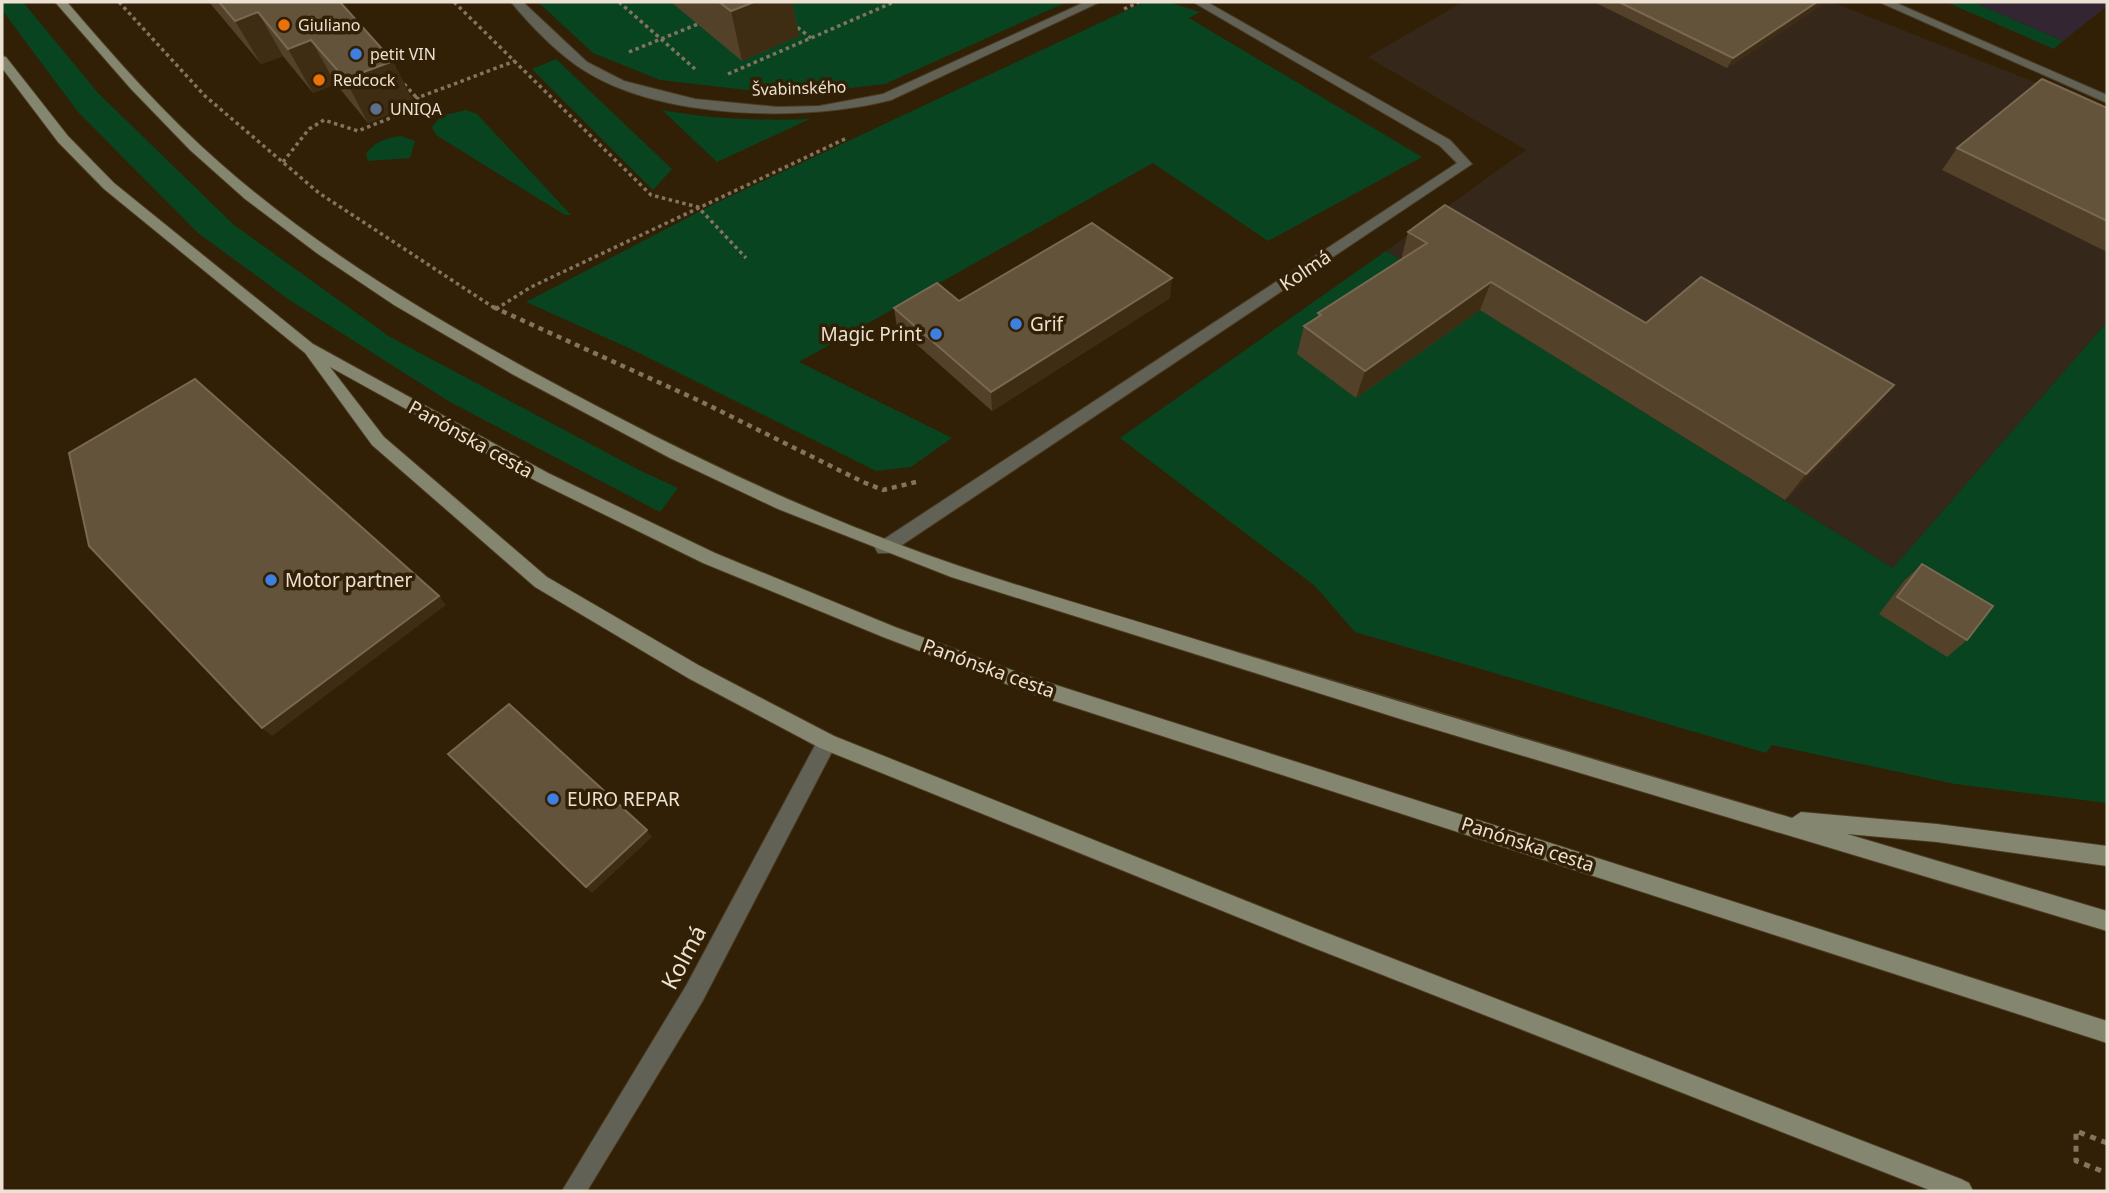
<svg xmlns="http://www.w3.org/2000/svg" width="2109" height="1193" font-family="'Noto Sans',sans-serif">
<rect width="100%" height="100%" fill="#312005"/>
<path fill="#35281a" d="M1463,2H1832L2107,111V322L1893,568L1386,251L1526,150L1368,57Z"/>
<path fill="#332632" d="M1973,2H2107V6L2063,41Z"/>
<path fill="#084420" d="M2,2H23L98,93L234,225L390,337L643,472L678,488L660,512L450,402L288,299L198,233L78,112L2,10Z
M538,2H1067L885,84L790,95L660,80L593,53Z
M1168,2L1200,12L1189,18L1422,157L1268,241L1153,163L799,362L952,438L911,467L876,471L631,349L526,302L712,205L1142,3Z
M1946,2H1973L2063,41L2054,49Z
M556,59L672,169L653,190L532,69Z
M466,110L477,114L571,215H565L436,135L432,127L441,116Z
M662,110C711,119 759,121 810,119L717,162Z
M401,136L415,141L410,158L368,161L366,154C375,141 386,138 401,136Z
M1386,251L1893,568L2107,322V803L1955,784L1772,745L1766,753L1355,632L1315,586L1120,438Z"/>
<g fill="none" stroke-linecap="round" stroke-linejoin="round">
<defs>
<path id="street" d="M511,2H523L587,62L624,81L695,99L778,107L819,106L883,94L1085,2H1100L891,100C806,122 662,120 585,71C558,54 531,26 511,2Z
M1193,2H1207L1450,140L1472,164L890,553H878L875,548L878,543L1457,163L1440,146Z
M1879,2H1894L2107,95V103Z
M827,733L834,736L836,742L834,748L702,1002L587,1191H562L686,986L820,736Z"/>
<path id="secondary" d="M55,2H67C115,58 165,115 221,164C319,250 431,317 546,379C660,441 776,498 898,544C1001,583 1109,612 1214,645C1406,704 1599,761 1792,818L1801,812L1937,824L2107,846V866L1937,842L1847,834L2107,911V931L1407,721L951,577L778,509L670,458L512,374L394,305L318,254L245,199L190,150L131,89Z
M2,56L6,57L68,136L114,183L313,344L548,473L715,553L895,627L1031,677L2107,1021V1043L1030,693L883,637L703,563L536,481L330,367L384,437L547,577L700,666L834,736L1309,926L1961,1179L1969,1183L1973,1191H1932L1309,946L820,748L688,678L535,587L372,445L305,353L104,189L58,142L2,68Z"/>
</defs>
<use href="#street" stroke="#4b3b22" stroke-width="2"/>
<use href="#secondary" stroke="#4b3b22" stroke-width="2"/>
<path stroke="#83745f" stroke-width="3.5" stroke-dasharray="3.5 3.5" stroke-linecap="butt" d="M119,2L205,96L319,193L496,309
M454,2L651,195L698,207L746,258
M619,2L695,69
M1124,9L1139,2
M792,23L811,38
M629,52L698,24
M728,74L894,2
M404,84L417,98
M283,162L309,129L324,120L358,131L425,104L417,98L515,61
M496,309L531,287L847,138"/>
<path stroke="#83745f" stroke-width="4.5" stroke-dasharray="5 5" stroke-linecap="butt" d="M493,307L702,402L863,482L883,490L916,482
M496,309L499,307"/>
<path stroke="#83745f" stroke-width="5" stroke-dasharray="6 6" stroke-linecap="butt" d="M2107,1143L2076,1131V1161L2107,1173"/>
<use href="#street" fill="#616255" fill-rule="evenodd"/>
<use href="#secondary" fill="#848670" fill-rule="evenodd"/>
</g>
<path fill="#534229" d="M209,2H340L415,104L368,123L336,84L313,93L283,56L261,64Z
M671,2H792L799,36L742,61Z
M1594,2H1822L1820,6L1727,68Z
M2107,108V252L1942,170L1957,148Z
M1408,232L1646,323L1872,412L1785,500L1480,310L1356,398L1297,354L1304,326L1317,318L1318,313L1401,260Z
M1170,298L992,411L897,327L894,308L959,301Z
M1922,564L1967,640L1947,657L1879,614L1904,581Z"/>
<path fill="#3f2d13" d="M754,2H792L799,36L742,61L731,11Z
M1817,2H1822L1820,6L1727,68L1733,58Z
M258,12L283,56L261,64L235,21Z
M311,40L336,84L313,93L288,49Z
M393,61L415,104L368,123L345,79Z
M1172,278L1170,298L992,411L991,392Z
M1491,282L1480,310L1356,398L1365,371Z
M1894,385L1872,412L1785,500L1806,474Z
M439,596L446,605L272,736L262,728Z
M647,830L652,837L592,893L586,887Z"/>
<path fill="#64533b" stroke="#796953" stroke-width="2" d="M219,2H340L393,61L345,79L311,40L288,49L258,12L235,21Z
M719,2H754L731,11Z
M1619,2H1817L1733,58Z
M2042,79L2107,108V221L1957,148Z
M1445,205L1646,323L1701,277L1894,385L1806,474L1491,282L1365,371L1304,326L1321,315L1318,313L1427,243L1408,232Z
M1092,223L1172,278L991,392L894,308L937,283L959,301Z
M195,379L439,596L262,728L89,546L69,453Z
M1922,564L1993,606L1967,640L1897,597Z
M509,704L647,830L586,887L448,754Z"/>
<g fill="#e8710a" stroke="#312005" stroke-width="2.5">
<circle cx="284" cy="25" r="7"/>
<circle cx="319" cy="80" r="7"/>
</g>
<g fill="#3f7fe0" stroke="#312005" stroke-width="2.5">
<circle cx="356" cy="54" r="7"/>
<circle cx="1016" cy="324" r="7"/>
<circle cx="936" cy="334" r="7"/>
<circle cx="271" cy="580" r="7"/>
<circle cx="553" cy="799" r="7"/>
</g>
<circle fill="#5c6f8a" stroke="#312005" stroke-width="2.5" cx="376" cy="109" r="7"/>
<g text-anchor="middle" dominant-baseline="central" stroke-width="7" stroke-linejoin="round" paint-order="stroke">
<g font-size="16" fill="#ece1d2" stroke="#312005" text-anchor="start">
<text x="298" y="25">Giuliano</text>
<text x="370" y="54">petit VIN</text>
<text x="333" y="80">Redcock</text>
<text x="390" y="109">UNIQA</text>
</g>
<g font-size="16" fill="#ece1d2" stroke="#312005">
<text transform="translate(799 88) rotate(-2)">Švabinského</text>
</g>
<g font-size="19" fill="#ece1d2" stroke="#312005">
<text transform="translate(1305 270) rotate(-34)">Kolmá</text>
<text transform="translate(471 439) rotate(29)">Panónska cesta</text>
<text transform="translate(989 668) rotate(20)">Panónska cesta</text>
<text transform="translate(1528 844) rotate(18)">Panónska cesta</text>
</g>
<g font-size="19" fill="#ece1d2" stroke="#312005" text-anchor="start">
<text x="1030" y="324">Grif</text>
<text x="922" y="334" text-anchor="end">Magic Print</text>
<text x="285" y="580">Motor partner</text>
<text x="567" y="799">EURO REPAR</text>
</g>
<g font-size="23" fill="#ece1d2" stroke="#312005">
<text transform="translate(683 957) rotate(-62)">Kolmá</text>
</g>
</g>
<rect width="2109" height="1193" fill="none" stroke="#ece1d2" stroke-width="7"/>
</svg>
